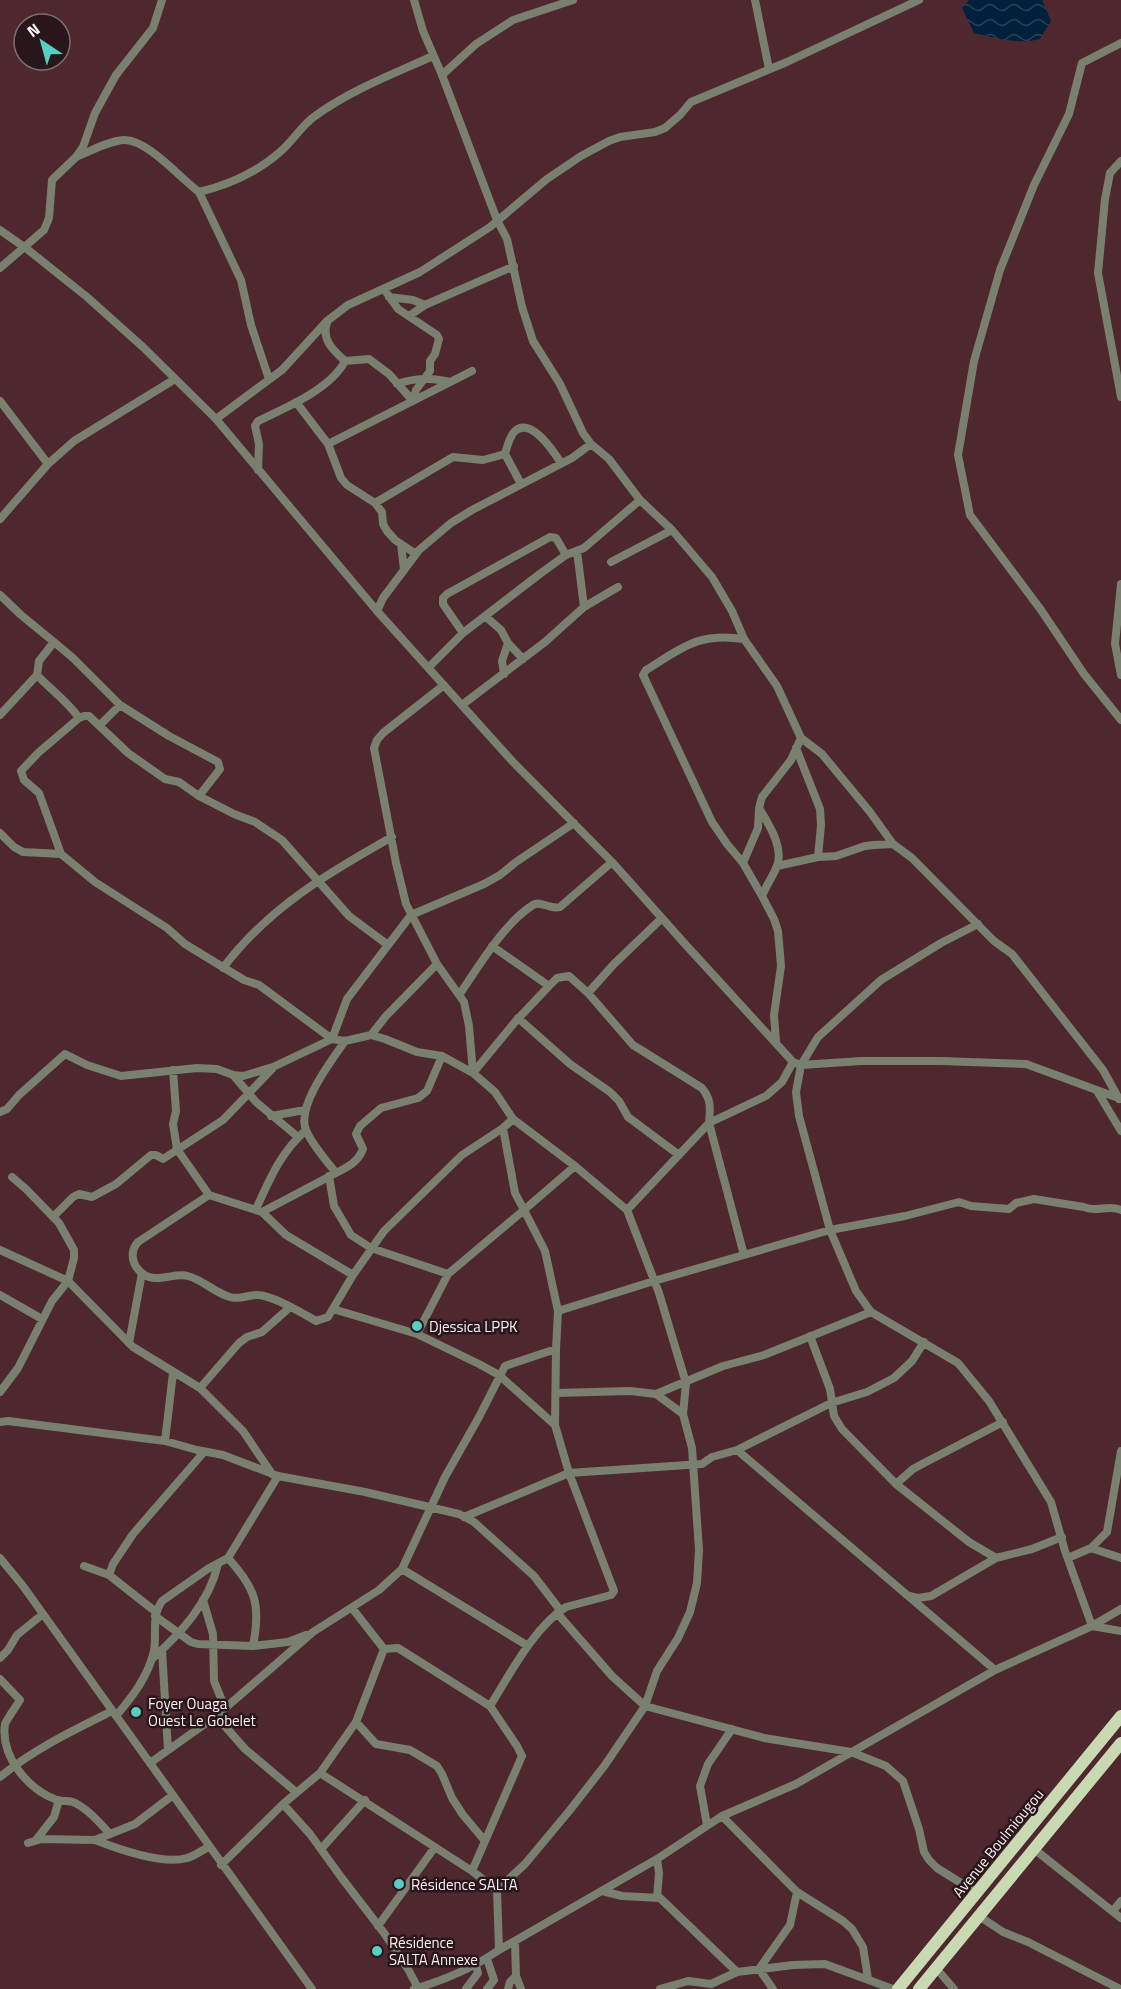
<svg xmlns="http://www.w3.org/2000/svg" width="1121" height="1989" font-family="'Titillium Web',sans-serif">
<defs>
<pattern id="water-waves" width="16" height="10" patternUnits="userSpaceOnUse" patternTransform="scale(1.5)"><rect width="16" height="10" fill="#00213c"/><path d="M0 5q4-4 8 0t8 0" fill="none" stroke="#264259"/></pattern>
</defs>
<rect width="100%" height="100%" fill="#4e272f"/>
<path fill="url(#water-waves)" d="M969,0H1042L1051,21L1040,39C1018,45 996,38 974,33L962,8Z"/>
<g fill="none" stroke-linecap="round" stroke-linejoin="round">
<path stroke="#79806f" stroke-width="8" d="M414,0L423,31L442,75L497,220L507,239L522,307L533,341L560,384L583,433L591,444L609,459L640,500L672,530L712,577L732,611L744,639L777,686L801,738L791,760L762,797L759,808C768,823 784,847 777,866C773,876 766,886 762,896L774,919L778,931L781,966L774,1015L776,1041
M755,0L769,69
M1121,43L1082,63L1069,114L1034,185L1000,270L974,361L958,455L970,515L1041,610L1084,674L1121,720
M442,75L476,44L513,20L573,0
M76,157C91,151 108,141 124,140C147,139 181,179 199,192C228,185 257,172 280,152C293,141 301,126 315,116C351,90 393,74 433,56
M1121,161L1110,173L1105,199L1098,273L1121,397
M199,192L241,280L251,325L269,379
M0,230L27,249L87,297L144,348L216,419L377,611L513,762L612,862L685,944L793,1062L801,1065L861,1061H942L1026,1064L1121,1099
M0,268L44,230L49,218L52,180L76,157L83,147L95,113L116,75L153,28L162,0
M389,297L413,300L425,305
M409,316L425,305L514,266
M327,323C321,340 334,351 345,361L369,359L389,374L413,401L416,390L430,371V361L435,354L439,339L437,335L398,309L384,289
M397,384C418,377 429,378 450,382
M0,401L48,464
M296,402L328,444L341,478L347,485L375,503L382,512L383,524L387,531L395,540L416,554
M216,419L282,370L327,321L348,305L420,272L490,227L547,179L581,156L609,141L620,137L655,132L665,128L680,115L691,102L787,62L919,0
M328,444L472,371
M258,470L259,444L255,426L258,421C285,408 331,389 345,361
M521,484L505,454C507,447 509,438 514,432C530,415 554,452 561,463
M375,503L453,457L483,460L505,454
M0,519L48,464L74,441L175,379
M401,544L404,570
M577,551L584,607
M611,562L672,530
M1121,584L1115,644L1121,675
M0,595L21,615L54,642L39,661L37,675C51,690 68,702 79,718L38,753L21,771L24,780L39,793L61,854
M377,611L383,598L419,550L451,523L472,510L572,458L591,444
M485,616L501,630L508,643L523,659
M463,633L443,604V598L447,594L550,537L556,538L566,555
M54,642L73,658L120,705L169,736L218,762L220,769L199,796
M429,667L463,633L541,573L566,555L584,548L640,500
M504,674L502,661L508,643
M444,685L383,733L377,740L374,748L396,863L406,904L437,964L464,1002L469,1026L473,1073L495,1092L513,1119L575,1166L627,1210L659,1293L686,1383L683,1414L692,1448L699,1550L697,1583L690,1612L678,1638L657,1671L645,1706L605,1765L570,1810L525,1864L497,1890L499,1950
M462,705L545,642L584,607L618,587
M0,715L37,675
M79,718L84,716H89L128,753L165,779L179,782L199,796L234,814L255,822L282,840L349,916L388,945
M100,725L120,705
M801,738L822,754L870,812L893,844
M796,748L820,809L821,825L818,857
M759,809L758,828L743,863L762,896
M0,833L14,847L23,852L61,854L95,882L167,928L185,944L244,980L259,985L332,1039L347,999L411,915L484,884L500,875L516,862L574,823
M743,863L727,844L712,822L643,675L646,670C682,648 698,632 744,639
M777,866L818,857L836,856L865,846L874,845L893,844L912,858L994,941L1012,954L1103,1070L1119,1099
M978,924L941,943L881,980L818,1037L801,1065L796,1092L799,1116L830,1230L856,1291L871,1312L958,1363L989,1401L1051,1502L1065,1551L1092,1626L1121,1609
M492,946L549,986
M223,968C268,908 328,873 392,837
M588,993L614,964L662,918
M459,995C479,966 504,923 533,905C541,900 550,910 560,907L612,862
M518,1018L570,1064L610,1092L619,1101L628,1117L679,1155
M371,1035L386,1016L437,964
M173,1070L176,1111L173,1124L177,1149L209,1195L262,1212L286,1235L353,1275
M233,1075L256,1102L298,1137
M1097,1091L1121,1131
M0,1112L7,1109L19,1095L65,1054L87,1065L121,1076L197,1068L217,1069L233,1075L243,1076L273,1067L332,1039L345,1041L371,1035L385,1039L417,1052L442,1056L473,1073L515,1022L549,986L557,978L569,976L588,993L633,1045L702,1088C712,1101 710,1108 709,1123L744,1255
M271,1116L305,1110
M336,1173C348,1167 358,1162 363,1149L356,1134L360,1126L381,1108L418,1098L427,1091L442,1056
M329,1176L334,1206L351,1235L371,1248L448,1274
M209,1195L138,1242C129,1252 132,1266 143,1274C157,1284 174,1272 188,1276C203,1280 215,1293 230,1297C239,1300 248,1295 257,1295C273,1295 302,1313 316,1321L328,1317L353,1275L384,1231L462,1155L503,1128
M256,1209C270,1179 280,1153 306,1130
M627,1210L709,1123L766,1096L782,1082L793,1062
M262,1212L336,1173C326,1160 312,1145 306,1130C296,1106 332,1060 345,1041
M53,1217L73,1197L79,1194L92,1197L116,1184L151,1155H156L163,1159L223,1120L272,1069
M0,1250L68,1281L133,1347L200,1388L243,1431L272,1474
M0,1295L42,1319
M333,1309L417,1334L479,1364L499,1375L555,1425
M558,1311L654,1281L830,1230L905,1216L959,1202L971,1206L1009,1209L1016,1203L1034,1199L1084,1207C1096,1213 1109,1204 1121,1210
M417,1334L448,1274L524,1210L515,1193L503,1128L513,1119
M810,1336L830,1389L834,1416L842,1429L896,1484L969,1542L996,1558
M129,1343L142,1273
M200,1388L239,1343L247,1337L262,1332L289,1308
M0,1392L18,1368L52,1301L68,1281L74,1258V1250L59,1223L26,1189L12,1177
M556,1393L630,1391L656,1394L723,1366L764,1355L871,1312
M656,1394L683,1414
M0,1422L8,1421L165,1441L197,1450L223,1455L278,1476L365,1492L459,1514L474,1522L534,1576L560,1610
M165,1441L173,1373
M737,1450L995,1670
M896,1484L913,1469L926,1462L1003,1422
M464,1517L569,1473L702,1464L712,1457L737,1450L831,1403L867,1392L894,1378L912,1361L924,1342
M1091,1548L1121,1558
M0,1558L23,1586L312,1989
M228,1558C256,1589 261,1605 253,1646L288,1642L306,1635
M1068,1558L1091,1548L1107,1532L1121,1451
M84,1566L109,1575L156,1612
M402,1569L528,1646
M109,1575L113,1564L133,1534L204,1452
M907,1595L918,1598L931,1596L996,1558L1032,1549L1062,1537
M203,1600L213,1634L214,1681L225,1708
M352,1608L384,1649
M557,1613L612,1676L645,1706L764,1738L851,1752L886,1766L903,1781L919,1829L924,1852L929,1860L937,1868L977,1893
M155,1616L191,1642L198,1644L253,1646
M384,1649L398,1648L490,1706L517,1746L522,1756L472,1871
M162,1650L168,1750
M0,1658L8,1650L17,1635L43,1614
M152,1659C181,1633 209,1603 218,1564
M0,1679L20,1700C15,1708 9,1716 5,1724C0,1757 29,1790 57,1800C63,1802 70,1800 75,1803C89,1810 100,1823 110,1834
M490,1706C510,1674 534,1627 566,1607L611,1595L614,1591L569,1473L555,1425L556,1349
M116,1716C132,1697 148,1677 154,1651C157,1633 151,1617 162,1601L209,1568L228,1558L278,1476
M216,1716L245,1749L296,1792
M356,1722L376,1744L410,1750L437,1766L442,1774L452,1798L463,1815L485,1841
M150,1763L216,1716L313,1632L379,1590L402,1569L445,1477L479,1417L505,1366L556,1349L558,1311L545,1251L524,1210L575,1166
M320,1773L472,1871L497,1890
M0,1777C34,1749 72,1731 112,1711
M283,1804L310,1834L341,1877L384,1933L408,1969L418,1988
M722,1816L797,1892L843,1921L852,1929L863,1947L868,1979
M707,1825L700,1786L708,1764L732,1729
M36,1840L54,1817L59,1800
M95,1840C118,1849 163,1865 187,1858C195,1856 202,1850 209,1847
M28,1843L42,1839L95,1840L135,1824L173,1795
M321,1849L365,1800
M1034,1849L1121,1918
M221,1865L283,1804L320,1773L356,1722L384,1649
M602,1891L622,1896L660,1898L737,1972
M657,1898L659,1873L657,1859
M1113,1911L1121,1901
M979,1916L1003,1932L1028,1942L1120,1989
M378,1926L435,1847
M515,1942L516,1976L521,1989
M936,1968L954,1989
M414,1989C445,1980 473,1968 499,1950L657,1859L722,1816L796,1784L995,1670L1092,1626L1121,1631
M466,1989L478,1973L476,1966
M487,1989L494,1980L487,1959
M508,1989L510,1982L516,1976
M660,1989L688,1981L711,1984L737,1972L793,1965L825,1964L893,1989
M773,1989L759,1969L790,1925L797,1892"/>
<path stroke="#c9dab3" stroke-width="12" d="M898,1989L1121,1716
M919,1989L1121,1743"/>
</g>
<g fill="#56cec3" stroke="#28161a" stroke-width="2">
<circle cx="417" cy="1326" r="6"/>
<circle cx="136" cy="1712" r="6"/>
<circle cx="399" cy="1884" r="6"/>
<circle cx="377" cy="1951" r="6"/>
</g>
<g text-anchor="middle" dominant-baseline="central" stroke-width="5" stroke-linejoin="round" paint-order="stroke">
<g font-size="15" fill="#fcf1f2" stroke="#28161a" text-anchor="start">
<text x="429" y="1326">Djessica LPPK</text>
<text x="148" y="1703">Foyer Ouaga<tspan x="148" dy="17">Ouest Le Gobelet</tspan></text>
<text x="411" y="1884">Résidence SALTA</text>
<text x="389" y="1942">Résidence<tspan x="389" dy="17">SALTA Annexe</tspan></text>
</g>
<g font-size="15" fill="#fcf1f2" stroke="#28161a">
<text transform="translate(998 1843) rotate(-51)">Avenue Boulmiougou</text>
</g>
</g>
<g transform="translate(42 42) rotate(324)"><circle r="28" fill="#28161a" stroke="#7d6e70" stroke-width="1.5"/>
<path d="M0-4.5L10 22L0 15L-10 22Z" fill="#56cec3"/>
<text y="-9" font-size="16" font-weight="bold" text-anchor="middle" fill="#fcf1f2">N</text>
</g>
</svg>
